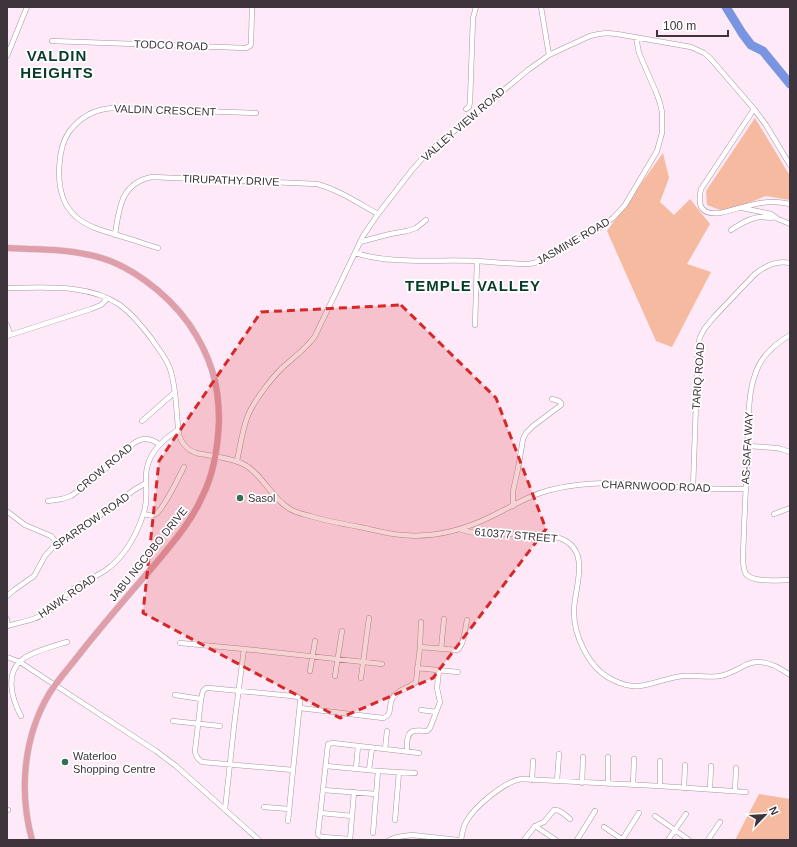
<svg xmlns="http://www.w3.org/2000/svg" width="797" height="847" font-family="Helvetica,sans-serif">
<rect width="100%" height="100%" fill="#fde9f7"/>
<path fill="#f5ba9f" d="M755,118L790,176V200L766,196L725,212L707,205L706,191Z
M663,153L669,178L660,202L674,215L690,199L710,224L687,264L711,272L672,347L656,341L607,231Z
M759,794L790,799V840H735Z"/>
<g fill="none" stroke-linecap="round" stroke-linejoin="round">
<path stroke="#7994e0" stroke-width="9" d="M726,7L742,33L751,45L763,51L790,84"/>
<defs>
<path id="minor" d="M541,7L549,55
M52,41L246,48L250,46L251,44L252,7
M7,56L27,7
M466,109L469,107L470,102L473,18L476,7
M754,109L701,189C697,207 702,215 720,213C746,207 763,198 790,204
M742,208L771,214L778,219L790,224
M731,230C740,224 751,217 762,217C767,217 770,219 775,217
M115,235C119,208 121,183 152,177L317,184C339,190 358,203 378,214
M360,242L390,234L407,231L416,228L426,220
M158,248C145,244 131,239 117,235C103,231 88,227 76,217C71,212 66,206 64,200C56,182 58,147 69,132C80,117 95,109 113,108L256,113
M355,253C395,265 435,259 477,261C494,262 511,264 529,264L534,263L546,259L596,230L613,218L625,205L657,151L662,133V112L660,103L656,92L639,53L636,37
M7,288C44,288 88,283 120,305C132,314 142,326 151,338C158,349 168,359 171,372C177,392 176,415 179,435C182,444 187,450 196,453C210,456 233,458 245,465C263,475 272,499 290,509C296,513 303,514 310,516C326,521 343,524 360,527C374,530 388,534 402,535C433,538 464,530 492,516C511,507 529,495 550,490C596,478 644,484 691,488C709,489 727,489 745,489
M7,325L10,334
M475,325L477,261
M790,335C775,344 762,355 756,372C747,395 749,421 748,445C746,483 744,520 743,558C743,563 743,569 746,574C753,583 779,580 790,580
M7,336L91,309L101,305L107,299
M142,421L175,392
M748,446L777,448L781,449L790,452
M237,461C240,447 242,432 247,418C252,403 271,379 282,368C294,357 306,349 315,336L363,236L378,214L412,170L428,152L464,123L528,70L549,55L566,47L590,36L599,34L607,33L617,34L691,47L704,53L710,58L754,109L766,125L790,165
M693,488L698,346L700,337L705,328L714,317L755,274C765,266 777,260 790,263
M48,501L62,499L71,496L78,491L95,478L134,443C143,437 150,438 159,444
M513,506V491L518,469L523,439L526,433L533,426L561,405V403L559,401L552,399
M8,512L25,525L51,536L58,544
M144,514C148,515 152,517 156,514C164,508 179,477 184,467
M774,514L790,508
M459,529C486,538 513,532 540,535C548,536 557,536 564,540C590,553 575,587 574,609C573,635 589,669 613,680C621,684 631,687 640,686C655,684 669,677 684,676C696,675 708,678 720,676C727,675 734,671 740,668C743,666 747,664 751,663C765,659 779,667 790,675
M7,596L14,590L34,576L45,556L53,547L90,523L134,490L146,483
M7,619L8,626
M7,626C21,622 37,620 49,611C56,605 62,598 69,592C80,583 94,578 106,570C124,557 136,536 143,515C148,502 146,488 146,475C147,454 162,440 178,430
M180,643L244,649L382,664
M420,647L457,650C464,646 465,629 467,620
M441,649L444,619
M7,657L20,662L32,670L156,751L176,766L259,840
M417,668L458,672
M310,671L315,641
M335,676L342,631
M361,678L369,618
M175,695L201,699
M300,708L383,718C393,715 388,707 392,699C397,689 408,689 416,682L420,647L421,622
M421,710L436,712
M21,716C12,699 4,673 23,659C34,651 54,646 67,642
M173,721L220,726
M385,749L387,731
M407,751C407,744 406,732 414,731C418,730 423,731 427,731L430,728L440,702L437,688L439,670
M326,766L378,771L415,773
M356,769L358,746
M369,770L372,748
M532,780L533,761
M557,781L559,754
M582,783L583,757
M608,784V757
M633,785L634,759
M660,786V761
M684,788L685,765
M710,789L711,766
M323,790L376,794
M735,791L736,768
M264,807L289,809
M7,810H8
M225,810L234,726L244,649
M321,813L352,816
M655,816L689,840
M395,820L399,772
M288,821L293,770L300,703V699L298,697L292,696L209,688H206L203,691L201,699L195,751C195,756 198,759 202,762L293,770
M535,826L556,840
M604,827L623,840
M373,833L378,771
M350,839L322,837L320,836L318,834L328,744L333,743L419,753
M350,840L354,792
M389,840L397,837L412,835L458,840
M461,840C462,834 463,827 466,822C474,807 504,782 521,779L660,786L746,792
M524,840L535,826L544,822L554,810C560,809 565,815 570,819
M577,840L595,811
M622,840L639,813
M668,840L686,814
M708,840L720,822"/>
<path id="major" d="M7,248C35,249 63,249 90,255C127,262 167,293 189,324C210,355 219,383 219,420C218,446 214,474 202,497C191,522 174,541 157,562C130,593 103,624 78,656C68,669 57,681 49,694C23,738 19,792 32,840"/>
</defs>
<use href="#minor" stroke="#ab94a4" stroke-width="5.5"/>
<use href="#major" stroke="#d8d6d8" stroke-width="7"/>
<use href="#minor" stroke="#fff" stroke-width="4.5"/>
<use href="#major" stroke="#e09eaa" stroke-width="6"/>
</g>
<path fill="#d62828" fill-opacity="0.2" stroke="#d62828" stroke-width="3" stroke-dasharray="8 5" stroke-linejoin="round" d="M401,305L496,398L546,529L433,678L340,718L143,613L159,461L261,312Z"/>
<g fill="#346e57" stroke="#fff" stroke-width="1.5">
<circle cx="240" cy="498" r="4"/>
<circle cx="65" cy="762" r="4"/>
</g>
<g text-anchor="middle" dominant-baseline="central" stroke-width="3.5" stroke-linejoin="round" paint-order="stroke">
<g font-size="11" fill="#3e343b" stroke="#fff">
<text transform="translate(171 45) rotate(2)">TODCO ROAD</text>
<text transform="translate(165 110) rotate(2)">VALDIN CRESCENT</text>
<text transform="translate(463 124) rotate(-41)">VALLEY VIEW ROAD</text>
<text transform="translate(231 180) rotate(2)">TIRUPATHY DRIVE</text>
<text transform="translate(573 241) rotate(-30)">JASMINE ROAD</text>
<text transform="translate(698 376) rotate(-86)">TARIQ ROAD</text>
<text transform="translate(747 448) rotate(-87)">AS-SAFA WAY</text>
<text transform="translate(104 468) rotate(-40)">CROW ROAD</text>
<text transform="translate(656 486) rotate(2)">CHARNWOOD ROAD</text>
<text transform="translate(91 521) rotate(-35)">SPARROW ROAD</text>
<text transform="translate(516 535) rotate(5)">610377 STREET</text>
<text transform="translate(148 554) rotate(-51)">JABU NGCOBO DRIVE</text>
<text transform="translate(67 596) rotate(-35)">HAWK ROAD</text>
</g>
<g font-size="11" fill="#3e343b" stroke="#fff" text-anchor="start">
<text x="248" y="498">Sasol</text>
<text x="73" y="756">Waterloo<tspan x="73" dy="13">Shopping Centre</tspan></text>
</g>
<g font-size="15" font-weight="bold" letter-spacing="1" fill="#083b2a" stroke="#fff">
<text x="57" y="55">VALDIN<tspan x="57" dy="17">HEIGHTS</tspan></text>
<text x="473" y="285">TEMPLE VALLEY</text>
</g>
</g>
<rect width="797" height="847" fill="none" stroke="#3e343b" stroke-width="16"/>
<g transform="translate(765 815) rotate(65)" stroke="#ffffff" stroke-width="3" paint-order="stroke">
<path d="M0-3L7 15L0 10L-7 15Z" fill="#3e343b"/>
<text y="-6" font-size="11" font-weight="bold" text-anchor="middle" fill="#3e343b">N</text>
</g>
<path d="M657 30v6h71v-6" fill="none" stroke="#3e343b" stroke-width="2"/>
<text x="663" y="30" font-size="12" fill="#3e343b" stroke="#ffffff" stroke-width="3" paint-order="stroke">100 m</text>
</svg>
